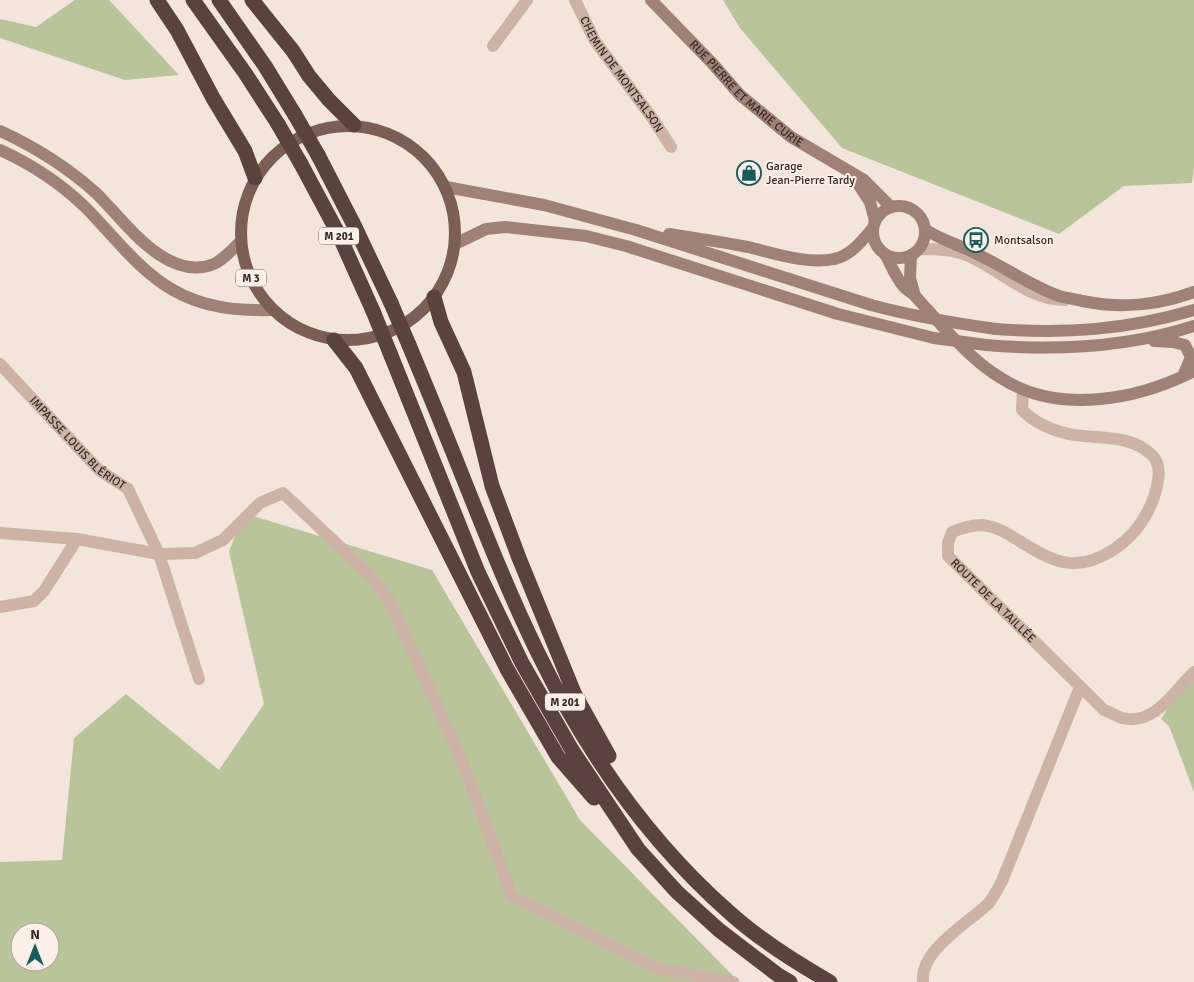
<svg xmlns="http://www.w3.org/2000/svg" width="1194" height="982" font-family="Signika,sans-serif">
<rect width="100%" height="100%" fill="#f3e5db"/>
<path fill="#bac49a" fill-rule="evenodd" d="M75,0H109L179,75L125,80L0,38V19L36,27Z
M723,0H1194V168L1192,183L1124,186L1059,234L842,148L740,28Z
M243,513L432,570L580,820L739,982H0V862L62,860L74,738L126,694L219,770L264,704L229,552ZM20,932H50V962H20Z
M1194,667V792L1169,726L1161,719Z"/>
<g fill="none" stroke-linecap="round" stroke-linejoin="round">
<g stroke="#ccb3a6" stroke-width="12">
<path id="s1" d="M575,0L595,41L653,119L671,147"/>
<path d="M493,46L527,0"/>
<path d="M919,249C935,249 951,249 966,255C999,268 1027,300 1065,300"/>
<path id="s2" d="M0,364L99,470L128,489L159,554L199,679"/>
<path id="s3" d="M1023,390L1022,410C1035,423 1051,430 1069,434C1097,440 1129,433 1152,455C1163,466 1158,484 1154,497C1146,520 1133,537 1113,550C1074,575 1052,561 1016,539C1006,532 994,526 982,525C971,525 962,528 952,532L948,543V556L1104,710C1110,712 1116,716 1122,718C1155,726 1174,691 1194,672"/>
<path d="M0,533L77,539L159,554L195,553L223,540L260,503L283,493L370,575L390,602L463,763L512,896L658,969L733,982"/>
<path d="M0,607L34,601L44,591L77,539"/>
<path d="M923,982C919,951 969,922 988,904C994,897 998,888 1002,881L1080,687"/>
</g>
<g stroke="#a08177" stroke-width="12">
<path id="s4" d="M651,0L712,63L740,95L791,137L864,180L890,206"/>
<path d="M0,131C35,147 67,167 96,193C124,220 166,283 214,264C224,259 232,250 240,242"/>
<path d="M0,150C31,164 61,184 85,207C114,236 138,270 173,290C204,308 238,311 273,310"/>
<path d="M854,178L870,202L875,221"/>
<path d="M446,187L544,205L636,230L871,305"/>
<circle cx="899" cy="232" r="26"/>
<path d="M926,230C943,241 963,246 981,256C1007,269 1032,286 1059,296C1066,298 1074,299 1082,301C1121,309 1156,306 1194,292"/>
<path d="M669,234C695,238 722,242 748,247C773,253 809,265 834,259C850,256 862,241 872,229"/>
<path d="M455,244L486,229L505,227L586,236L626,246L838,314L934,338"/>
<path d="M885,254C891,265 896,278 904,287C908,291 913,293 916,297C925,307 934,317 944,328C961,346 979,365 1001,378C1058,415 1137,400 1194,371"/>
<path d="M911,255L910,278L915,296"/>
<path d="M996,329C1066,334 1126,330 1194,310"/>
<path d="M1154,341L1173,342L1185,345L1191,357L1183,376"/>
<path d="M986,345C1056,351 1126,348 1194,326"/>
</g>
<path stroke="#7b5f57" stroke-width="12" d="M241 233a107 107 0 1 1 214 0a107 107 0 1 1-214 0Z"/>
<path stroke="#5a433e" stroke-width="15" d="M157,0L177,30L213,98L245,151L255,178
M193,0L245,73L278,124
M219,0L265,66L295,115
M252,0L293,51L309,76L329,100L354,125
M318,155L354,225L391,303
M301,164L338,233L373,311
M434,297L441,322L464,372L492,486L519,558L575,695L609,756
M334,340L356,368L507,669L558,757L594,798
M409,345C429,393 449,442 468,490C490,545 512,600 538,653C585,750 648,841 730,913C760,940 795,962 830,982
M390,353L478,572L522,663L572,750L638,849L677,892L719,930L778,975L790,982"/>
<path stroke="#a08177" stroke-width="12" d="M871,305C912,316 953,323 996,329
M934,338L986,345"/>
<path stroke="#5a433e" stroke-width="15" d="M295,115L318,155
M278,124L301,164
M391,303L409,345
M373,311L390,353"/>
</g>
<defs>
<symbol id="shop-ring" viewBox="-11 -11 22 22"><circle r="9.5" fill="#fbf0e8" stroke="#1a5c59" stroke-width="1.5"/><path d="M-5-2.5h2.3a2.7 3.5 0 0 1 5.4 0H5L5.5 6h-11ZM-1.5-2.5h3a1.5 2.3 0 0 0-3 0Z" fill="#1a5c59"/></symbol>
<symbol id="bus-ring" viewBox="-11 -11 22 22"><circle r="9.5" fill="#fbf0e8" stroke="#1a5c59" stroke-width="1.5"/><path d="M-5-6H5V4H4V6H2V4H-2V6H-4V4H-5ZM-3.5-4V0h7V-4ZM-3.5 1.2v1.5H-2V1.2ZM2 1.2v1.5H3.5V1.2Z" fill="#1a5c59"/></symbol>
</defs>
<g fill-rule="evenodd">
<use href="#shop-ring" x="735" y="159" width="28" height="28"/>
<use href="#bus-ring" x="962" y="226" width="28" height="28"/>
</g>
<g text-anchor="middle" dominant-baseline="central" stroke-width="4" stroke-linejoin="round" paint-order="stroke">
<g fill="#fbf0e8" stroke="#726661" stroke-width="1">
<rect x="319" y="227.5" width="40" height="17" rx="4"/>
<rect x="236" y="269.5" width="30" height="17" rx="4"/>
<rect x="545" y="693.5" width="40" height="17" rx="4"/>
</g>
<g font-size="11" font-weight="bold" fill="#382b27">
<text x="339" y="236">M 201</text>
<text x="251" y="278">M 3</text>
<text x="565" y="702">M 201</text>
</g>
<g font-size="12" fill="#382b27" stroke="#fbf0e8">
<text stroke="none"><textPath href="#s1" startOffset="88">CHEMIN DE MONTSALSON</textPath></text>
<text stroke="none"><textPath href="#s4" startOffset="134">RUE PIERRE ET MARIE CURIE</textPath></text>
<text stroke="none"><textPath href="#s2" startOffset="111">IMPASSE LOUIS BLÉRIOT</textPath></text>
<text stroke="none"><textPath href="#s3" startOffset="535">ROUTE DE LA TAILLÉE</textPath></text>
</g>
<g font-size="12" fill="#382b27" stroke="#fbf0e8" text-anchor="start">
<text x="766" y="166">Garage<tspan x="766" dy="14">Jean-Pierre Tardy</tspan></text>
<text x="994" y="240">Montsalson</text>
</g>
</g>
<g transform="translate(35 947)"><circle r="24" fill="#fbf0e8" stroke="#ada19b"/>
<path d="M0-4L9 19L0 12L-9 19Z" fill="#1a5c59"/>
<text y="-8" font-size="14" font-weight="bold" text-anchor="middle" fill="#382b27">N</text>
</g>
</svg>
